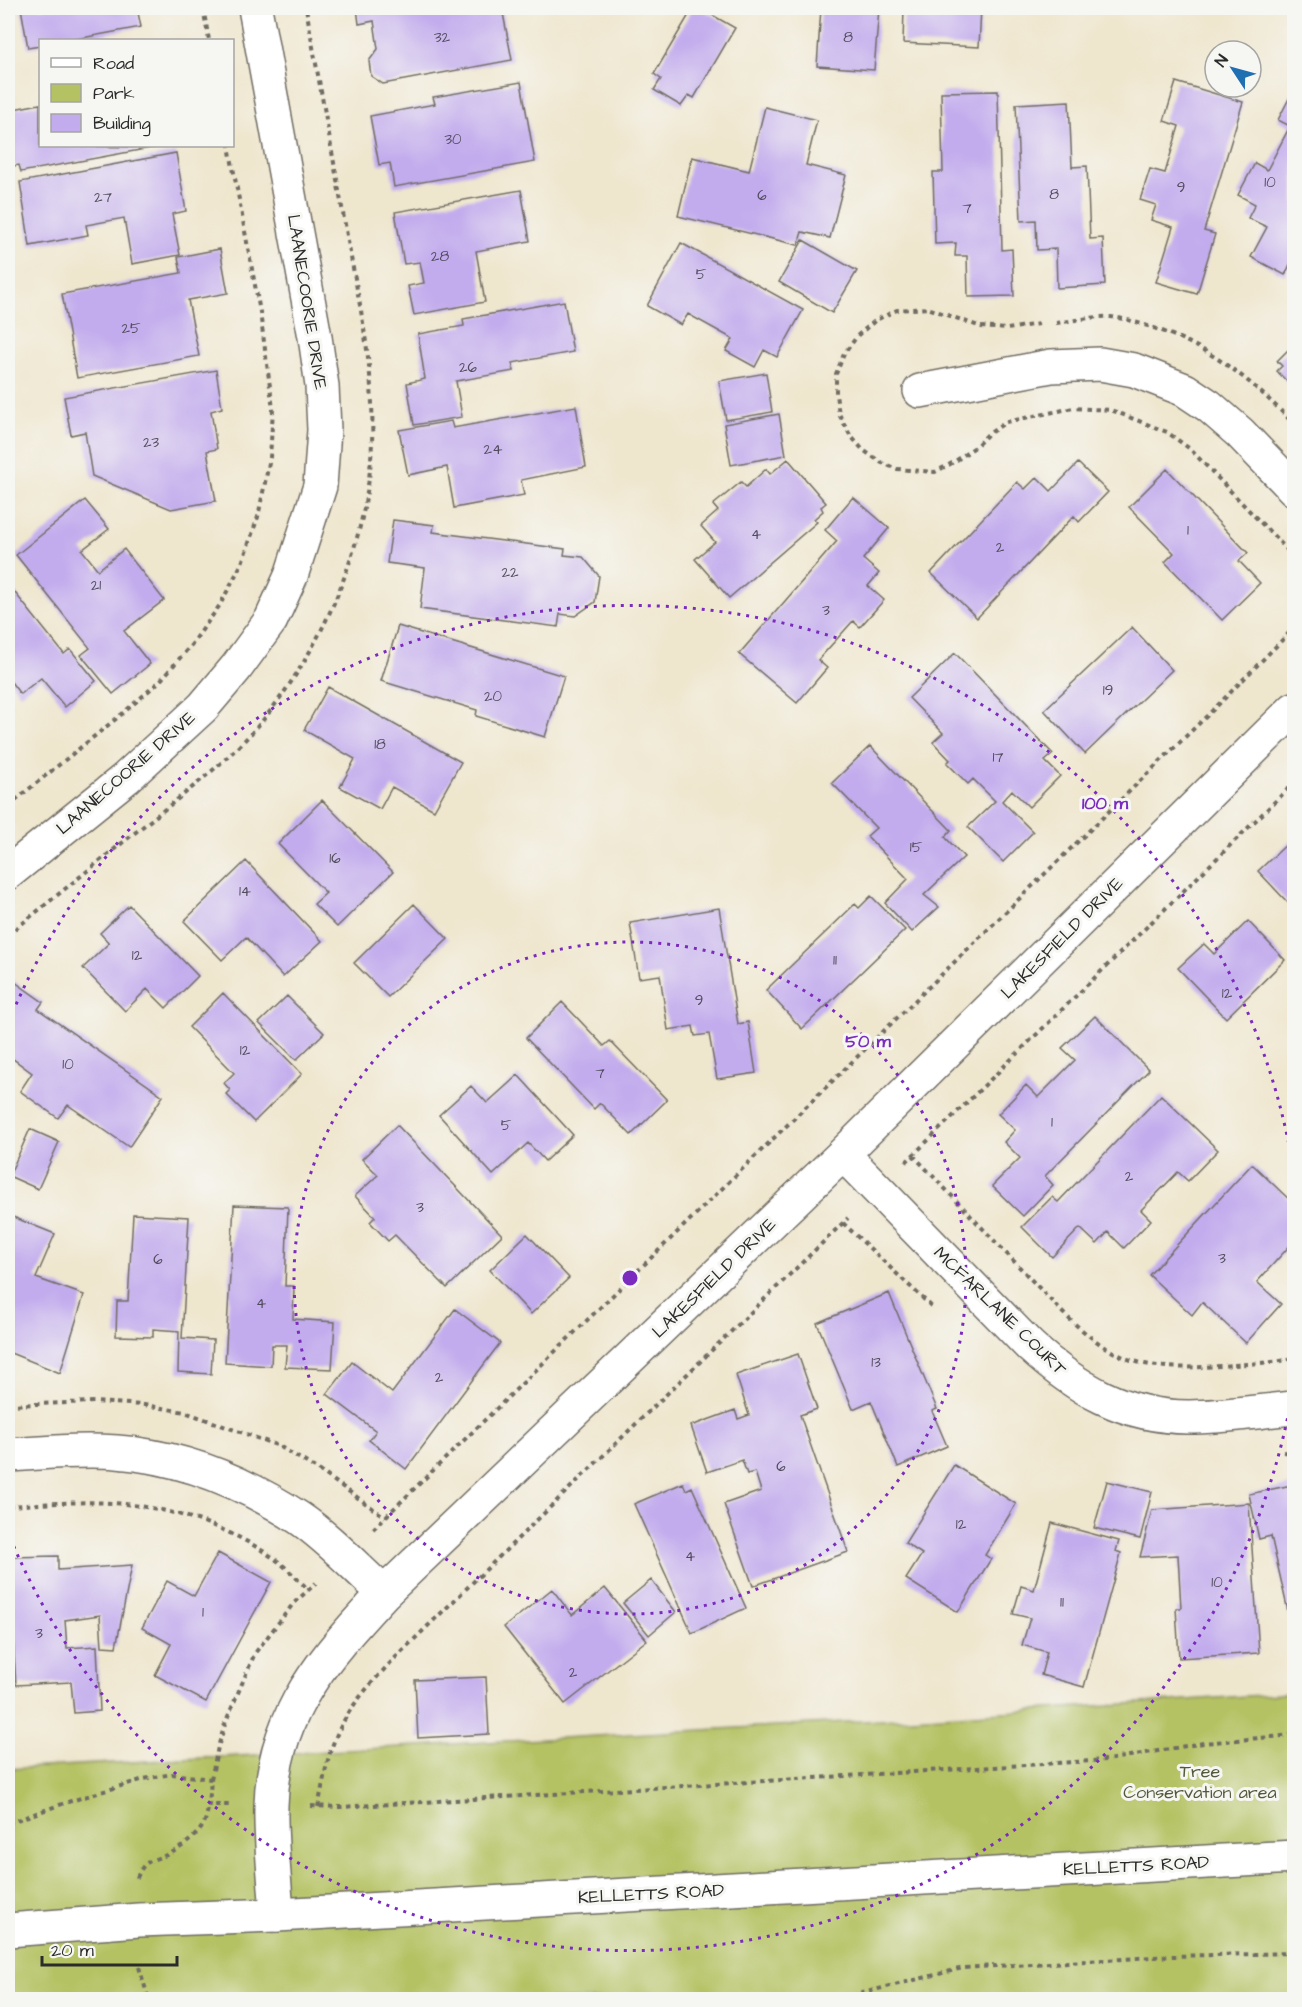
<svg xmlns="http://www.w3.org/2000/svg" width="1302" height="2007" font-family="'Architects Daughter',sans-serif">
<rect width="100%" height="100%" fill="#f6f6f2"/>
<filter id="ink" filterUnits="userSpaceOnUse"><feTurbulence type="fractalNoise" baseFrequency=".0167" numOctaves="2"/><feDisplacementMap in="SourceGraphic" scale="12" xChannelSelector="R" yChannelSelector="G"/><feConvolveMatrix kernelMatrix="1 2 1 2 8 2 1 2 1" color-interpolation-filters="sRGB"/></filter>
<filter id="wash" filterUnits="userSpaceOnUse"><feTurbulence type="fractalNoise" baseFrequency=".008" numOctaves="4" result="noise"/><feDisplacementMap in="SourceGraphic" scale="24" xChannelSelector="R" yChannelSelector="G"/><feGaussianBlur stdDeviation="1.35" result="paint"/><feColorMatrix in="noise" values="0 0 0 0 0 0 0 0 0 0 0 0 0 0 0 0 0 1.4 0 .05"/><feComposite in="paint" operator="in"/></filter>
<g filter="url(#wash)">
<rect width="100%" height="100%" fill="#efe6ce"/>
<path fill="#b5c264" stroke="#707648" stroke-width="1.5" d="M1294,1693V1999L8,2000V1769L881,1720Z"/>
<g id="blocks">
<path fill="#c2aced" d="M21,8H137L141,27L71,40H40V46L28,48Z
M357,8H404V10L422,8H502L512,60L383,84L371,76L369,61L378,49L374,21L359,24Z
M693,8H700L735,28L694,98L689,95L681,106L654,90L661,79L654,74Z
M821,8H879L874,70L817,66Z
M904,8H981L979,47L903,43Z
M521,82L535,162L394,187L390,163L379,165L370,116L435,104L433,97Z
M1176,82L1243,102L1204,231L1215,234L1197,294L1156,282L1173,227L1151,220L1156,205L1140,200L1150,169L1165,173L1179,126L1164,121Z
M1294,89V256L1285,275L1251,257L1267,227L1248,218L1255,204L1238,195L1255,163L1267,170L1290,126L1278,120Z
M998,91L1002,250L1012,249L1014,296L968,297L967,256H955L956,243L935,244L933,172H943L941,92Z
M1069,101L1072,167L1087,166L1090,239L1103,238L1105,285L1057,288L1056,249L1037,250L1036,220L1021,221L1016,104Z
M40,104V146L156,147L21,172L19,165L8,167V110Z
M765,107L817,120L806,165L846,175L830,238L802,232L798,245L678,216L692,157L749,171Z
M176,153L186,211L172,214L180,255L132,264L124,218L86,225L88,235L30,246L20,182Z
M521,190L530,241L476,251L485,302L414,315L408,286L424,283L420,262L404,264L395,212Z
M803,240L857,271L832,313L779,282Z
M681,243L803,310L777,357L764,350L755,367L726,351L733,339L688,314L681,325L647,306Z
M220,249L228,293L188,300L199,356L77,378L62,294L181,273L178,257Z
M564,301L573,352L512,363L514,371L456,381L462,417L414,425L407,383L425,379L418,334L464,326L463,319Z
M1294,344V389L1277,371L1282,366L1277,361Z
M216,370L222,408L211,411L217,449L207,451L216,501L171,509L92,476L85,432L71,435L64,397Z
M766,373L772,412L726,420L719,381Z
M576,406L586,467L521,480L524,495L454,508L447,467L408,475L399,430L451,421L453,428Z
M779,414L786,455L731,465L724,424Z
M788,459L826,503L821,507L823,511L814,519L817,522L729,598L695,559L715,542L701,526L718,511L713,505L741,482L746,487L766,469L770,474Z
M1078,463L1108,492L1079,522L1074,516L977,618L931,573L1017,482L1025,489L1037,477L1051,491Z
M1167,469L1248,553L1239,561L1260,583L1222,620L1165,562L1174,553L1129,507Z
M853,497L889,528L863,559L879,573L868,586L884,600L860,627L853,621L818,660L827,668L797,703L739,654L837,541L825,530Z
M85,500L109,529L82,550L98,570L124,549L164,600L124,631L150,664L113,694L81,655L90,648L16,555Z
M393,520L434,525L433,532L565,549L564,555L583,557L599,576L595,602L575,616L560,614L558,627L420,609L425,568L387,563Z
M8,584L64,654L70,649L96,681L65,707L41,678L20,694L8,678Z
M398,626L564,676L545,737L476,716L477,710L381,681Z
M1132,627L1172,670L1085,754L1044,710Z
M955,653L1053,754L1045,761L1060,776L1029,807L1012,790L1002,801L1033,832L1003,862L968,827L995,801L973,779L968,784L947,763L950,760L933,742L943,733L909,698Z
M328,687L461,762L434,810L392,787L380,809L340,787L355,759L304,730Z
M870,746L951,830L945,837L964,857L924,895L939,907L912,932L885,903L908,879L867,836L876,828L832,783Z
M322,800L393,872L337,927L314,904L326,893L278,844Z
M1290,841L1294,846V903L1291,906L1258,871Z
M246,861L322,941L283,977L246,937L222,960L184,921Z
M871,896L905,930L802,1029L766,990L855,904L859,908Z
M414,904L448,939L388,997L354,963Z
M129,905L198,976L166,1008L147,989L125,1011L83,968L109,943L100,933Z
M719,908L738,1024L748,1022L756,1073L717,1079L709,1034L695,1036L693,1026L668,1030L660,975L639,978L630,923Z
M1248,921L1285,960L1226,1018L1178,968L1204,944L1214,954Z
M8,977L43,1002L38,1009L163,1096L129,1147L68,1105L58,1118L20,1091L32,1073L8,1055V1043L12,1036L8,1033Z
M223,993L302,1074L254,1122L226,1094L230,1090L224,1083L234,1073L189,1027Z
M287,996L324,1033L296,1060L259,1023Z
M562,1002L604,1046L610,1041L667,1100L631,1135L600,1103L594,1109L526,1038Z
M1095,1016L1149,1070L1045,1176L1053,1185L1023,1216L992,1186L1020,1158L1004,1142L1015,1130L998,1114L1026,1085L1038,1097L1075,1060L1062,1048Z
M518,1075L573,1135L545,1161L528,1143L493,1175L439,1115L471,1086L487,1103Z
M1161,1095L1218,1150L1188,1181L1178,1172L1141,1210L1151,1220L1124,1248L1108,1232L1097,1244L1080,1228L1052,1257L1022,1227L1052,1197L1058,1202Z
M397,1125L502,1235L447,1288L395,1235L388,1241L370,1222L375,1217L355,1196L378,1175L362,1159Z
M30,1129L59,1142L38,1189L9,1176Z
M1252,1164L1294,1204L1290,1210L1294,1215V1241L1257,1282L1281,1304L1246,1343L1202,1302L1192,1315L1149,1275Z
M234,1205L288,1207L285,1286H294L293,1319L335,1322L332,1369L285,1367L287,1345H272L271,1366L225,1363Z
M133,1214L189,1217L182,1338L213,1340L211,1374L178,1372L179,1331L153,1329V1337L116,1336L117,1301H128Z
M8,1215L55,1234L36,1278L84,1295L60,1373L8,1352Z
M527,1234L569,1278L531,1314L490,1270Z
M889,1293L937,1409L932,1411L947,1446L898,1467L871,1401L853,1409L817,1323Z
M455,1309L500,1343L406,1469L369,1440L376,1431L327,1394L352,1362L392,1393Z
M798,1354L817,1409L800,1415L848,1552L753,1586L724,1504L761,1491L755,1472L747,1474L742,1460L707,1472L691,1426L735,1410L738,1419L749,1415L736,1375Z
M954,1465L1016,1504L985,1555L991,1559L958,1612L906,1579L922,1554L905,1543Z
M1107,1481L1152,1492L1140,1539L1094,1528Z
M683,1483L686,1490L692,1487L746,1608L692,1633L634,1504Z
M1292,1485L1294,1496V1638L1271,1536L1259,1539L1249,1494Z
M1249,1503L1259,1653L1179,1658L1176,1608H1181L1178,1555L1140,1557L1152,1510Z
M1052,1523L1119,1541L1116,1551L1121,1553L1084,1687L1041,1675L1047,1652L1022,1645L1030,1618L1013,1614L1021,1586L1034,1590Z
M218,1553L271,1582L206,1702L155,1675L171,1644L142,1628L167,1581L194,1596Z
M58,1556V1570L132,1565L116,1647L102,1646L100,1615L65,1620L67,1648L97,1646L100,1711L74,1713L71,1682L16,1685L8,1557Z
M651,1580L676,1612L649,1635L623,1603Z
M605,1588L647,1640L565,1704L504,1627L552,1589L572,1615Z
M486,1677L489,1734L418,1738L415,1680Z"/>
</g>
</g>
<g filter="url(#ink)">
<use href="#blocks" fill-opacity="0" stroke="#706c64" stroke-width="1.5"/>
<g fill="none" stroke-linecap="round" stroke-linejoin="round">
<defs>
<path id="minor" d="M920,391L1051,366L1100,364L1134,370L1185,390L1209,406L1240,433L1294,489
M8,873L126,778L203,707L236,668L271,620L291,576L320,486L324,430L322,386L315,337L255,8
M843,1154L1030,1346C1076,1388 1124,1417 1189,1417C1224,1417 1260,1411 1294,1408
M8,1455C44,1453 80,1449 117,1452C183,1457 244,1482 299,1518C330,1539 356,1568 384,1593
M277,1915C275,1879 270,1842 271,1805C273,1713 325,1657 384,1593L843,1154L1294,709"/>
<path id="primary" d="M8,1930L139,1920L277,1915L1294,1857"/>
</defs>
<use href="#minor" stroke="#706c64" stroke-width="36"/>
<use href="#primary" stroke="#706c64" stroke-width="36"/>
<path stroke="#706c64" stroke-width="4" stroke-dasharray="4.5 4.5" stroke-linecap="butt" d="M203,8L209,40
M1056,323C1073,321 1093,316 1111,317C1124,318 1138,323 1151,327C1211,347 1251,380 1294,424
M1039,324L1007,329L981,327L928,308L897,310L876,320L858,335L844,354L836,374V395L839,414L850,435L863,450L882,463L897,469L935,472L954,462L975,447L987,435L1006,422L1073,408L1111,410L1167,432L1190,449L1294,557
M8,806L122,714L160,681L192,644L220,605L242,563L258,517L270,458L273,409L260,312L229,146
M8,935C55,897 103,858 151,820C193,787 238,753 271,710C329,635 369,536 372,441C375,376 361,310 349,247C335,167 320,87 306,8
M913,1155L1063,1313C1119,1366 1146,1371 1221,1366C1246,1364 1270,1363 1294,1359
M906,1162L1294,783
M843,1223L932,1307
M8,1405L95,1402L144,1405L185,1412L279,1446L320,1471L385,1517
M1283,1452L1294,1453
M8,1506C42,1504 78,1501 113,1503C170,1507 232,1527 279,1562C289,1570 299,1581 309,1590
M373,1529L1217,706L1294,628
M211,1779L218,1747L226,1721L255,1653L293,1604L316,1583
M311,1806L341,1807L1107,1760L1203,1743L1294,1735
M318,1807C323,1785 326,1760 335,1739C348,1706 374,1680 398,1655L848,1218
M8,1823L71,1801L144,1779L172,1774L211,1779L209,1805H232
M137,1878C144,1859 152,1861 169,1854C180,1849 194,1838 202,1827C206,1821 207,1812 209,1805
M139,1967L149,2000
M834,2000L963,1968L1173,1956L1294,1953"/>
<use href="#minor" stroke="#fff" stroke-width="33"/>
<use href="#primary" stroke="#fff" stroke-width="33"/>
</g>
</g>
<g fill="none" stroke="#7b2cbf" stroke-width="3" stroke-dasharray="3 6">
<circle cx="630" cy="1278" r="336"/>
<path d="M1294 1383A672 672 0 0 1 9 1535M9 1021A672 672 0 0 1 1294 1173"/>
</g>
<g text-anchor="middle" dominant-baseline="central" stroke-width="6" stroke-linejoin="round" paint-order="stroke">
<g font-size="15" fill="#514b5c">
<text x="442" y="37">32</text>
<text x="848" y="37">8</text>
<text x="453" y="139">30</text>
<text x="1270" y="182">10</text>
<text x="1181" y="187">9</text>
<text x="1054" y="194">8</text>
<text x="762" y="195">6</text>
<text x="103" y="197">27</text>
<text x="967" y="208">7</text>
<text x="440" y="256">28</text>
<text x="701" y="274">5</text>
<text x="131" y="328">25</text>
<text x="468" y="367">26</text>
<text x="151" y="442">23</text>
<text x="493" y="449">24</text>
<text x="1188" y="530">1</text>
<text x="756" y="534">4</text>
<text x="1000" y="547">2</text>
<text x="510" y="572">22</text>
<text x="96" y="585">21</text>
<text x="826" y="610">3</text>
<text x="1108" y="690">19</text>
<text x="493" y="696">20</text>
<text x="380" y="744">18</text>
<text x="998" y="757">17</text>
<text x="916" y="847">15</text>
<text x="335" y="858">16</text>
<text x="245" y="891">14</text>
<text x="137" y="955">12</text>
<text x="835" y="960">11</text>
<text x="1227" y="993">12</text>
<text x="699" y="1000">9</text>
<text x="245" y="1050">12</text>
<text x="68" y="1064">10</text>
<text x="600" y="1073">7</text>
<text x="1052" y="1122">1</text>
<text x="506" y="1125">5</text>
<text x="1129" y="1176">2</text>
<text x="420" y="1207">3</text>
<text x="1222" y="1258">3</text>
<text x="158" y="1259">6</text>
<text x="261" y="1303">4</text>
<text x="876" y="1362">13</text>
<text x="439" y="1377">2</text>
<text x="781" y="1466">6</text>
<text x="961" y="1524">12</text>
<text x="690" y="1556">4</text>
<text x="1217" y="1582">10</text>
<text x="1062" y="1602">11</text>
<text x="203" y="1612">1</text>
<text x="39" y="1633">3</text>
<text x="573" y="1672">2</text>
</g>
<g font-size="18" fill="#2b2b2b" stroke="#f6f6f2">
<text transform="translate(307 302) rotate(81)">LAANECOORIE DRIVE</text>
<text transform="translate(126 773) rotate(-41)">LAANECOORIE DRIVE</text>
<text transform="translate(1062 938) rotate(-45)">LAKESFIELD DRIVE</text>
<text transform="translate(714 1278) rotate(-44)">LAKESFIELD DRIVE</text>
<text transform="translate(1000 1311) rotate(44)">MCFARLANE COURT</text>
<text transform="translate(1136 1866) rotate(-3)">KELLETTS ROAD</text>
<text transform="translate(651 1894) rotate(-3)">KELLETTS ROAD</text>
</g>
<g font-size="18" fill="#54583c" stroke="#f6f6f2">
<text x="1200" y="1771">Tree<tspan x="1200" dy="21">Conservation area</tspan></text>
</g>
</g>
<circle cx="630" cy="1278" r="9" fill="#7b2cbf" stroke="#f6f6f2" stroke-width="3"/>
<g font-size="18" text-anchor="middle" font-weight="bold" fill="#7b2cbf" stroke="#f6f6f2" stroke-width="6" stroke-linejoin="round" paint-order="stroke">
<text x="1105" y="809">100 m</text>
<text x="868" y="1047">50 m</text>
</g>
<rect width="1302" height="2007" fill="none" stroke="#f6f6f2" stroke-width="30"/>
<rect x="39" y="39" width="195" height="108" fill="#f6f6f2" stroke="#a5a5a2" stroke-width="1.5"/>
<rect x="51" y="58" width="30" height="9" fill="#ffffff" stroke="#a5a5a2" stroke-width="1.5"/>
<text x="93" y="69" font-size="18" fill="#2b2b2b">Road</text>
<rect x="51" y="84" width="30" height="18" fill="#b5c264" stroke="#a5a5a2" stroke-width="1.5"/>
<text x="93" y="99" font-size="18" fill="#2b2b2b">Park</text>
<rect x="51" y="114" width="30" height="18" fill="#c2aced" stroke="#a5a5a2" stroke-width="1.5"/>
<text x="93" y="129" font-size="18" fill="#2b2b2b">Building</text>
<g transform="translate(1233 69) rotate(306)"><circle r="28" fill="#f6f6f2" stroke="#a5a5a2" stroke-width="1.5"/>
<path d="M0-4.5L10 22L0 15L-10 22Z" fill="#1f6fb2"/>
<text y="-9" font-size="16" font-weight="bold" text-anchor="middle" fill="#2b2b2b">N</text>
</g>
<path d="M42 1956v9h135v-9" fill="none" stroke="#2b2b2b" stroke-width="3"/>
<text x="51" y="1956" font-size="18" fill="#2b2b2b" stroke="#f6f6f2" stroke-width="4.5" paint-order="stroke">20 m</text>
</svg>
